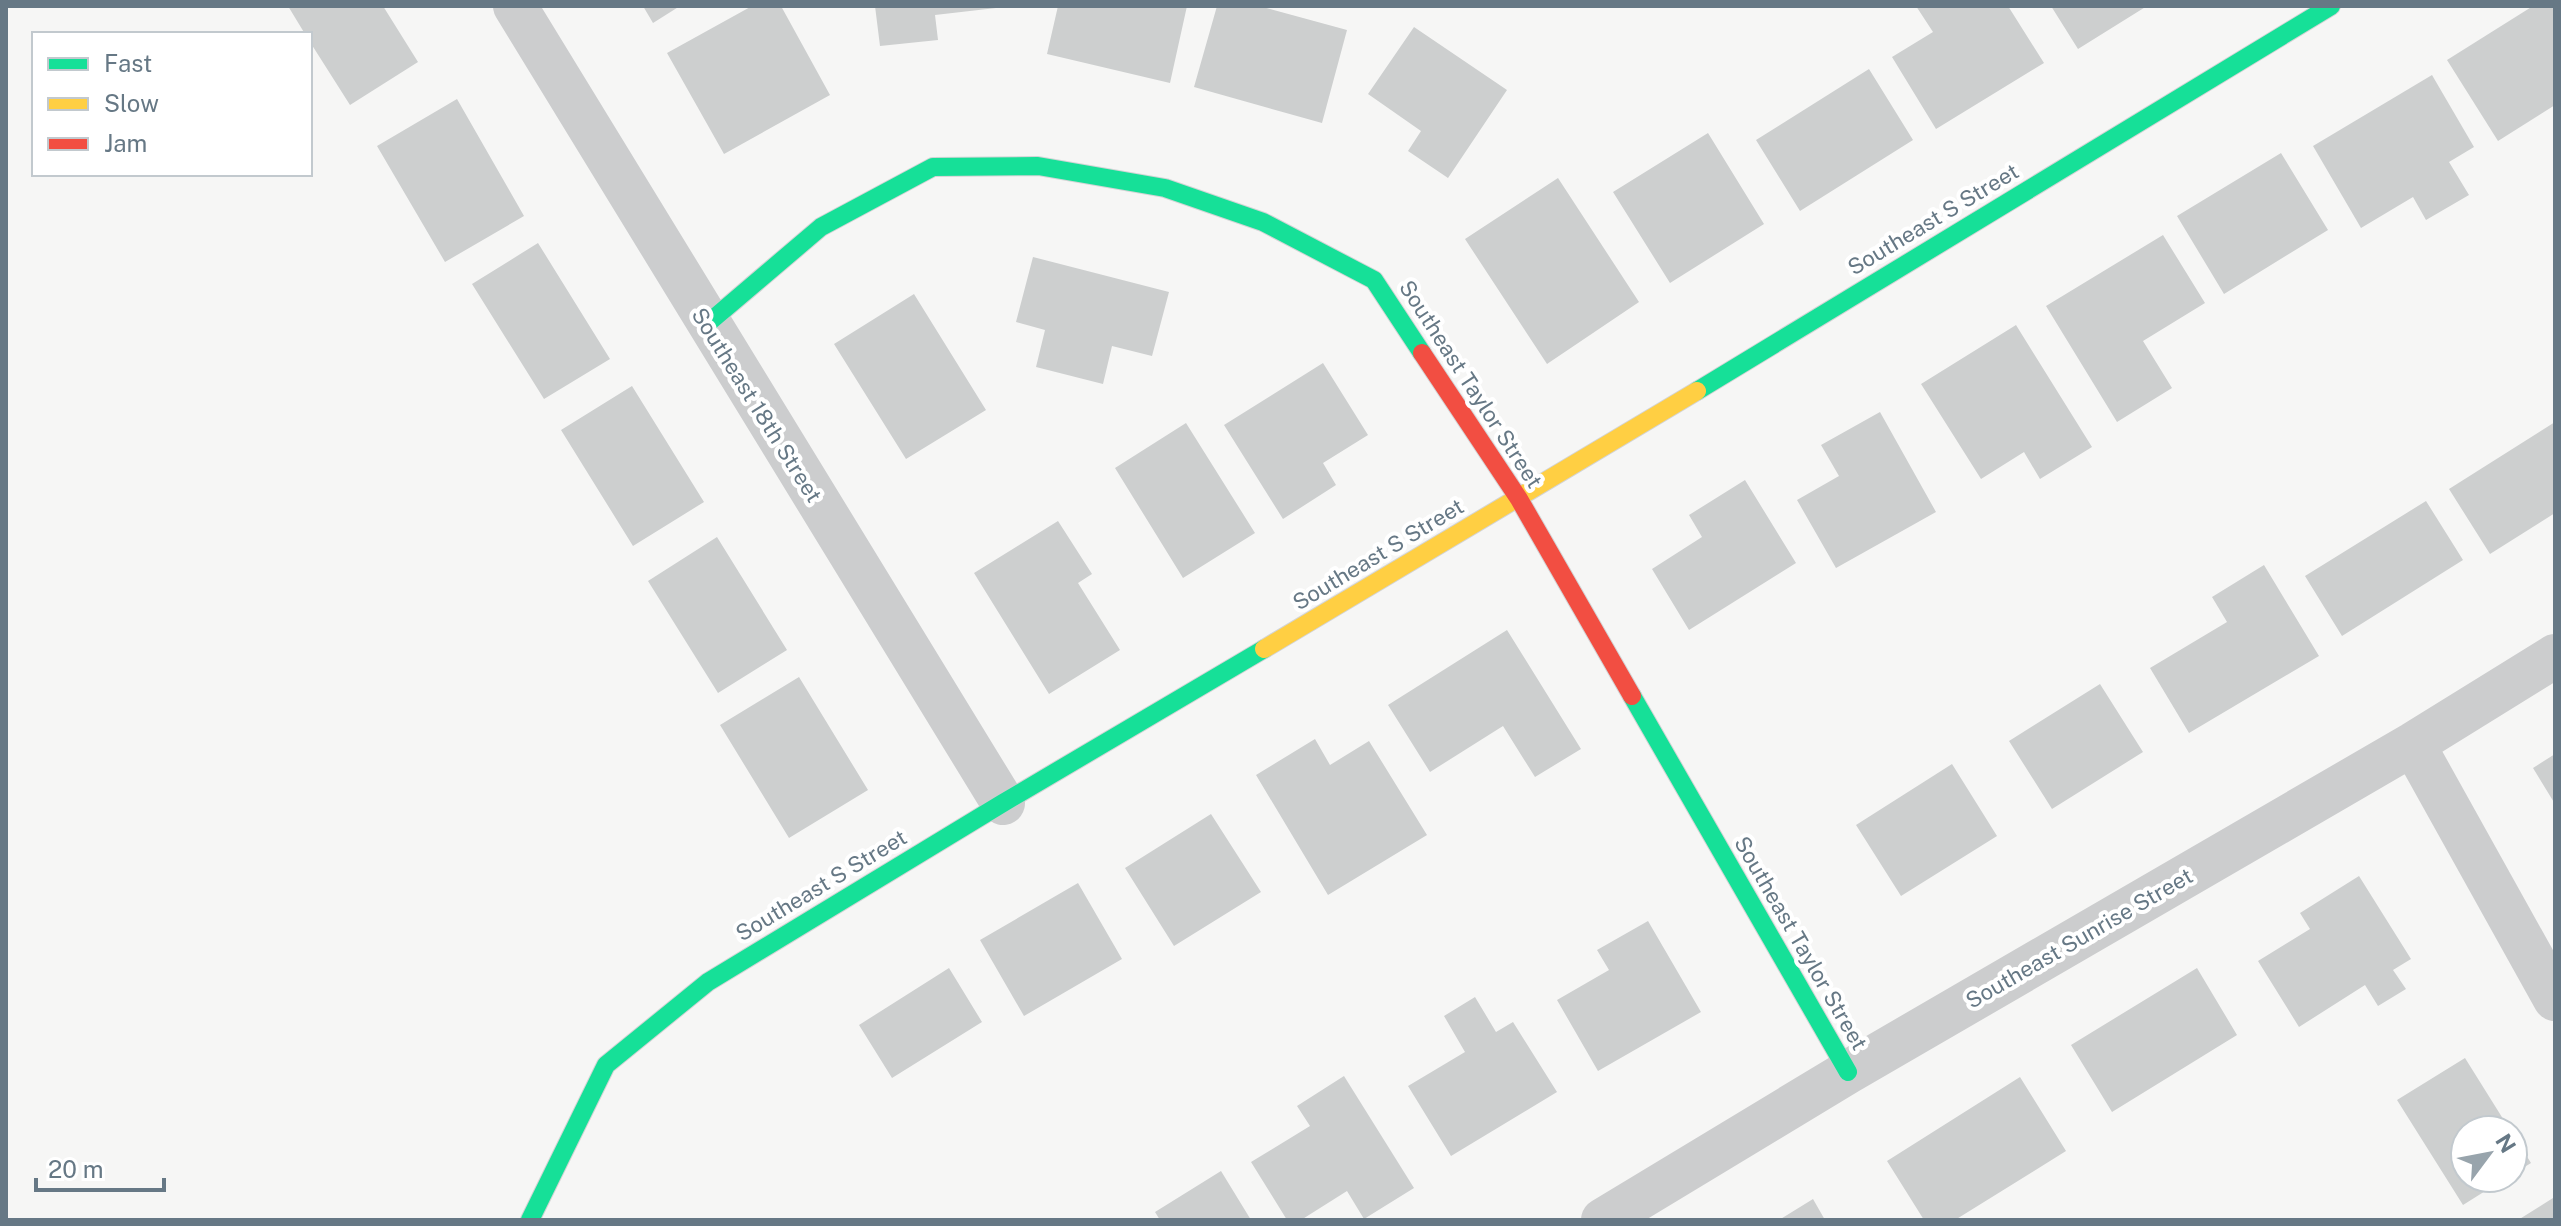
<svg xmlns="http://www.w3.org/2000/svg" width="2561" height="1226" font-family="'Public Sans',sans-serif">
<rect width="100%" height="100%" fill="#f6f6f5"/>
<path fill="#cdcfcf" d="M288,6H383L418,62L350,105L310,42V34H305Z
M643,6H680L653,23Z
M752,6H781L830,95L724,154L667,53Z
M875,6H996V8L935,15L938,40L880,46Z
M1058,6H1187L1170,83L1047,54Z
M1217,6H1259L1347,30L1322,123L1194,87Z
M1916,6H2008L2044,63L1936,129L1892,57L1933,32Z
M2051,6H2147L2078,49Z
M2533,6H2555V105L2498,141L2447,60Z
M1414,27L1507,90L1448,178L1408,151L1421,131L1368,94Z
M1869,69L1913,140L1800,211L1756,140Z
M2432,75L2474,147L2449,162L2469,195L2426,220L2413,197L2361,228L2313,146Z
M457,99L524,216L445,262L377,146Z
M1708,133L1764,224L1670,283L1613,192Z
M2281,153L2328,230L2224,294L2177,216Z
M1558,178L1639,302L1547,364L1465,239Z
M2163,235L2205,303L2143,341L2172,388L2117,422L2046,306Z
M538,243L610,359L544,399L472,284Z
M1033,257L1169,292L1152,356L1112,346L1103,384L1036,367L1045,330L1016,322Z
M914,294L986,410L906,459L834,344Z
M2016,325L2092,447L2040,479L2024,452L1981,479L1921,384Z
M1323,363L1368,435L1323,463L1336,485L1283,519L1224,425Z
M632,386L704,502L633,546L561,430Z
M1880,412L1936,512L1836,568L1797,500L1839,476L1821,445Z
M2555,422V513L2490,554L2449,489Z
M1186,423L1255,533L1183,578L1115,468Z
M1745,480L1796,563L1689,630L1652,569L1702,537L1689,515Z
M2426,501L2463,560L2342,636L2305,576Z
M1058,521L1092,574L1078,583L1120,650L1049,694L974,573Z
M717,537L787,650L718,693L648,581Z
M2264,565L2319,656L2189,733L2150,668L2227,622L2212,597Z
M1507,630L1581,749L1535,777L1503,726L1430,772L1388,705Z
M799,677L868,790L789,838L720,725Z
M2100,684L2143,752L2052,809L2009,741Z
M1315,739L1330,765L1369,741L1427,835L1328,895L1256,775Z
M2555,754V804L2533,768Z
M1952,764L1997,836L1901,896L1856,825Z
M1211,814L1261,892L1174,946L1125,868Z
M2359,876L2411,959L2393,970L2406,989L2378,1006L2365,985L2299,1027L2258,961L2310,929L2300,913Z
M1078,883L1122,959L1024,1016L980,940Z
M1648,921L1701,1012L1598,1071L1557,1000L1609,970L1597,950Z
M949,968L982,1022L892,1078L859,1025Z
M2197,968L2237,1035L2112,1112L2071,1045Z
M1475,997L1496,1032L1513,1022L1557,1092L1451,1156L1408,1086L1465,1052L1444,1016Z
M2465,1058L2510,1130H2465V1178H2506L2463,1205L2397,1100Z
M1344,1076L1414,1188L1364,1219L1347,1191L1301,1220H1287L1251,1162L1310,1126L1297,1106Z
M2020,1077L2066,1151L1955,1220H1924L1887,1161Z
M2513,1134L2531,1163L2513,1174Z
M1221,1171L1251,1220H1160L1155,1212Z
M2553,1198L2555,1220H2518Z
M1813,1199L1825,1220H1779Z"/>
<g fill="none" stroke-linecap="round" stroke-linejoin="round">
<defs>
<path id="fast" d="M707,324L821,227L933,167L1038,166L1165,188L1263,222L1374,280L1422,353
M1697,391L2331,6
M1632,696L1848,1072
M530,1220L606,1065L708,982L1003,803L1264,649"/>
<path id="slow" d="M1264,649L1697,391"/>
<path id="jam" d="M1422,353L1519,499L1632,696"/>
</defs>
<use href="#fast" stroke="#d3d4d5" stroke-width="20"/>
<use href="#slow" stroke="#d3d4d5" stroke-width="20"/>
<use href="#jam" stroke="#d3d4d5" stroke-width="20"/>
<path stroke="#cccdce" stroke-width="44" d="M515,6L1003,803
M2413,744L2555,999
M1603,1220L1848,1072L2413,744L2555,656"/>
<use href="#fast" stroke="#16e098" stroke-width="18"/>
<use href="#slow" stroke="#ffcf43" stroke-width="18"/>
<use href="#jam" stroke="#f24e42" stroke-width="18"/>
</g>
<g text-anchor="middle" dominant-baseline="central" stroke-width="8" stroke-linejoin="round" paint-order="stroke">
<g font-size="22" fill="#667885" stroke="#fff">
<text transform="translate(1933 219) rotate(-31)">Southeast S Street</text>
<text transform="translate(1471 384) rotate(57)">Southeast Taylor Street</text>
<text transform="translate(757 405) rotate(58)">Southeast 18th Street</text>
<text transform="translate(1378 554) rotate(-31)">Southeast S Street</text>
<text transform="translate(821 885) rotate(-31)">Southeast S Street</text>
<text transform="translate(2079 938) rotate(-30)">Southeast Sunrise Street</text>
<text transform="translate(1801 943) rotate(60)">Southeast Taylor Street</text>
</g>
</g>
<rect width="2561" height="1226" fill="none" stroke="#667885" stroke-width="16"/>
<rect x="32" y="32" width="280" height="144" fill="#ffffff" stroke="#c2c9ce" stroke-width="2"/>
<rect x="48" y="58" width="40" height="12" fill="#16e098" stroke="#c2c9ce" stroke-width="2"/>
<text x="104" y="72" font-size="24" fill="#667885">Fast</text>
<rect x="48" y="98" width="40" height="12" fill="#ffcf43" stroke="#c2c9ce" stroke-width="2"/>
<text x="104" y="112" font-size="24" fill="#667885">Slow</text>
<rect x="48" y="138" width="40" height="12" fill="#f24e42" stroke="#c2c9ce" stroke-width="2"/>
<text x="104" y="152" font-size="24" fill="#667885">Jam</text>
<g transform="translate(2489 1154) rotate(58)"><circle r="38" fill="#ffffff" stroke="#c2c9ce" stroke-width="2"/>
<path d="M0-6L14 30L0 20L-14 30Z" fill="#98a4ac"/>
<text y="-12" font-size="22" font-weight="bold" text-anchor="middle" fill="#667885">N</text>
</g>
<path d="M36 1178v12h128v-12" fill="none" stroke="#667885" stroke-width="4"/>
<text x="48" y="1178" font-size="24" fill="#667885" stroke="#ffffff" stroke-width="6" paint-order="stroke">20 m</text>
</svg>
